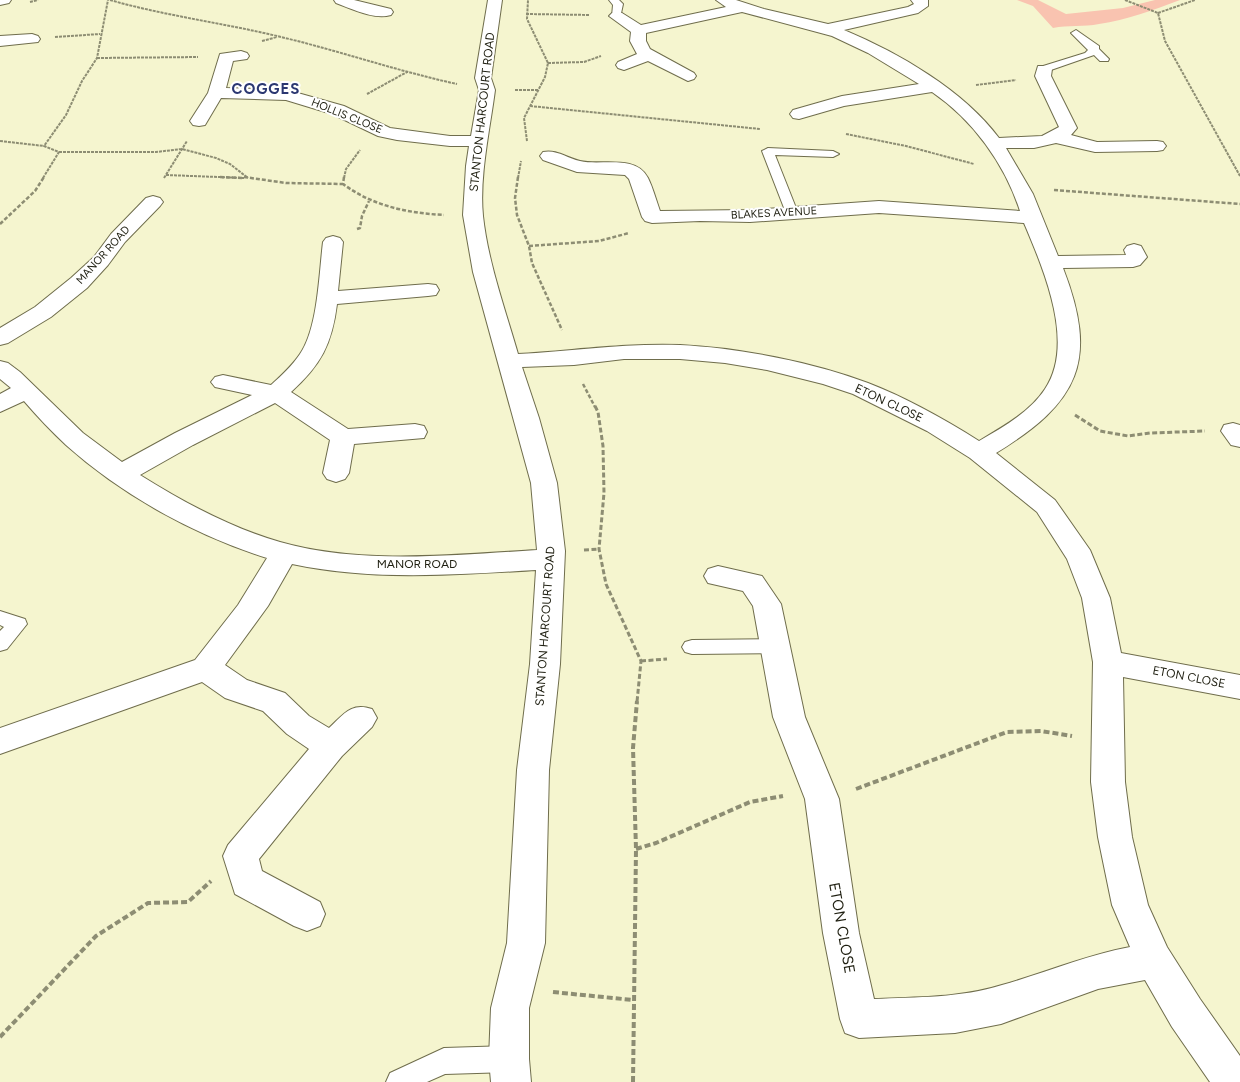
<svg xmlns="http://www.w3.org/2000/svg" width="1240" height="1082" font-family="Figtree,sans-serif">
<rect width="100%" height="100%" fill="#f5f5cf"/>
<path fill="#f9c3b0" d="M1017,0H1038L1066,14L1123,8L1155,0H1180C1153,10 1127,20 1099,24C1084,27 1068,25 1053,28L1033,6Z"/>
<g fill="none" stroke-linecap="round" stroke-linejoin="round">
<defs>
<path id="lane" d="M609,0H619L623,4L620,18L617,19L612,16L613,5Z
M1076,30L1099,46V49L1109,59L1108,61H1100L1094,55L1048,71H1040L1039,69L1040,67L1085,53L1088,50L1071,33Z
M768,148L833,151L839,154L833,157L775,155L798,213L796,216H788L786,213L762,151Z
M0,611L25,619L27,624L7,649L0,651V631L4,627L0,625Z
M776,639L783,641L786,646L783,651L776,653L692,654L685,652L682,647L685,642L692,640Z
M509,1046L518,1050L522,1059L518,1068L509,1072L445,1074L427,1082H386L390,1073L444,1048Z"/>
<path id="street" d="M0,0H11L9,3L0,5Z
M334,0H354L391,9L393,12L391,15C374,20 352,9 336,3Z
M488,0H502L491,78L495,90C490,129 479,177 483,216C488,262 505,309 518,354C572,351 626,343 680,345C740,348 812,362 868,383C907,398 944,419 979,441C1003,427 1030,412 1045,389C1076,343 1043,268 1024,223L879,213L750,222L700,221L652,223L645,221L642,217L629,179L625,175L577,172L543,160L540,156L543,152C556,149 567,158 580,161C601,166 636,154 648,178C653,188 656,200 660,211L750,210L879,201L1020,211C1005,164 973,120 932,92L844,106L799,119L793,118L790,114L793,110L842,96L919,84L868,53L832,36L742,12L646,33V41L650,49L694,73L696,76L694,79L688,81L648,61L624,70L618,68L616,65L618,62L637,54L630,41L631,32L609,16L612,13H622L641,25L726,7L716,0H736L764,9L828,24L908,7L914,4L911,0H928V6L918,13L844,30C899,53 963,90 999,138L1042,136L1059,127L1035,76L1038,66H1050L1052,69L1051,76L1077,128L1071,135L1097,142L1157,141L1163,142L1166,146L1163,150L1157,151L1095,152L1056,143L1034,148H1006L1033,194L1058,256L1126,255L1124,250L1127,246L1134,244L1141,246L1147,257L1140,265L1133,267L1063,268C1099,361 1079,402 996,453L1055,500L1090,550L1110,598L1121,653L1240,675V699L1123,677L1125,782L1132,837L1148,905L1167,947L1200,999L1240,1056V1082H1210L1172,1027L1145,980L1098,989L1001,1024L955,1033L859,1038L845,1033L840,1019L823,933L805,799L773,717L753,606L743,591L708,583L704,576L708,569L718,566L762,576L781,604L805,717L839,799L859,933L874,999C917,997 961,998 1002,985C1045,973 1086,955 1130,947L1112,905L1098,837L1091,782L1093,662L1082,598L1067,559L1037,512L970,458L927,431L853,394L823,384L767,370L725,363L680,359H624L574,365L522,367L539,418L557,483L565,551L560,664L549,770L545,943L529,1008V1059L531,1082H491L489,1059L491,1008L507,943L517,770L530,664L536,570C454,575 372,581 292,564L268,606L225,665L247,680L285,693L309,716L329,728C344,714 351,702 372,709L377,718L372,727L342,756L259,859L262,871L320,902L325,914L320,926L307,931L294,926L235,894L223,856L228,845L309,749L287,734L263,711L225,698L202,682L0,754V728L195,660L238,605L267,558C194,535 122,495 66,445C51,431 37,416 24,401L0,412V394L11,388L0,379V361L8,363L20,372L83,433L122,462L175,433L252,395L215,387L211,382L215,377L223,375L271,385C282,375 292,366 300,354C318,328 319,274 323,242L326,238L333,236L340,238L343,242L338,291L428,284L436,285L439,290L436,295L428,296L337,304C332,344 321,365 291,392L348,429L415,424L424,426L427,432L424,438L354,444L349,473L345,479L336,482L327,479L323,473L330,440L275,403L193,445L140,475C183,502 231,528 280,542C360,565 455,555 537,550L531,483L473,272L463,215L466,166L469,146H450L397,140L378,136L332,114L286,100L221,98L205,125L199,126L193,125L190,121L208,93L220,54L241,51L247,53L249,56L247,59L233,61L226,88L287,90L344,106L390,128L450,136H471L479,90L475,78Z
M32,34L38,36L40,39L38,42L0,46V36Z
M153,196L160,198L163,202L160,206L125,242L108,265L87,288L51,317L8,343L0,345V328L35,307L71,278L94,257L111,234L146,198Z
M1233,423L1240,425V447L1231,445L1221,431L1224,425Z"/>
</defs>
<use href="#lane" stroke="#6f6d4c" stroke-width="2"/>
<use href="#street" stroke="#6f6d4c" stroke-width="2"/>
<path stroke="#8d8d73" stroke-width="2" stroke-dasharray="3 1" stroke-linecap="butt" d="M110,0C166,16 224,23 281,37C340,51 397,71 457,84
M1125,0L1158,13L1165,41L1240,176
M30,2L38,0
M1158,13L1195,0
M526,14L590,15
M55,37L100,34
M262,41L277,37
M97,58L198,57
M548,63L584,62L601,56
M976,85L1016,80
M515,90H539
M367,94L407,72
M530,106L760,129
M846,134L906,146L974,164
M0,141L44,146
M527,141L524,118L545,77L548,63L527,19L528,0
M59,152H156L182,149L216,158L230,164L248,178
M166,175L244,178
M43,178L59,152L44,146L66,115L82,81L97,58L108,0
M164,178L187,141
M344,178L346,169L360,150
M518,178L521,161"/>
<path stroke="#8d8d73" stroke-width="2.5" stroke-dasharray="4 2" stroke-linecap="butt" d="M220,177L244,178
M244,177L286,183L343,184
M344,177L343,184C373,206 407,213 444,215
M518,177L515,198L517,215L529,246L532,263L562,330
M1054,190L1240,204
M0,224L35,191L44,177
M357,229L360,228L362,216L369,201
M529,246L599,241L629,233
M583,384L595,407"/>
<path stroke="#8d8d73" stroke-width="3" stroke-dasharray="5 2.5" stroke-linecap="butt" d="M595,406L598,412L603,446L604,493L599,549L606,584L641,661L637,702
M1075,415L1100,431L1128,436L1150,433L1205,431
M584,550L599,549
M641,661L667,659"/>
<path stroke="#8d8d73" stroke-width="4" stroke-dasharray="6 3" stroke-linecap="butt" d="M856,789L1007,732L1041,731L1072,736
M636,849L656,843L750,802L783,796
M553,992L633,1000
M0,1037L96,936L148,903L188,902L211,881
M633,1082L636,849L633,748L637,701"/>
<use href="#lane" fill="#fff" fill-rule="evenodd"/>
<use href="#street" fill="#fff" fill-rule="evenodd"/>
</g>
<g text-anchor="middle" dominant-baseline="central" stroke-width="4" stroke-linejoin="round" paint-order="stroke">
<g font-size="11" fill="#1f1f11" stroke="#fff">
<text transform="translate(347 116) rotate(22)">HOLLIS CLOSE</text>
<text transform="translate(774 213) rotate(-3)">BLAKES AVENUE</text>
<text transform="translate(103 255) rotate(-48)">MANOR ROAD</text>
</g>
<g font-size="12" fill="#1f1f11" stroke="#fff">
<text transform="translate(482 112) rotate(-84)">STANTON HARCOURT ROAD</text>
<text transform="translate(889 403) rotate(25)">ETON CLOSE</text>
<text x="417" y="564">MANOR ROAD</text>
<text transform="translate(545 626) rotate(-86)">STANTON HARCOURT ROAD</text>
<text transform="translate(1189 677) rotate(11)">ETON CLOSE</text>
</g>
<g font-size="15" font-weight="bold" letter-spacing="1" fill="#2b3771" stroke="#fff">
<text x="266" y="89">COGGES</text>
</g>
<g font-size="15" fill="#1f1f11" stroke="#fff">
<text transform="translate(842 928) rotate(80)">ETON CLOSE</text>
</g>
</g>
</svg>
